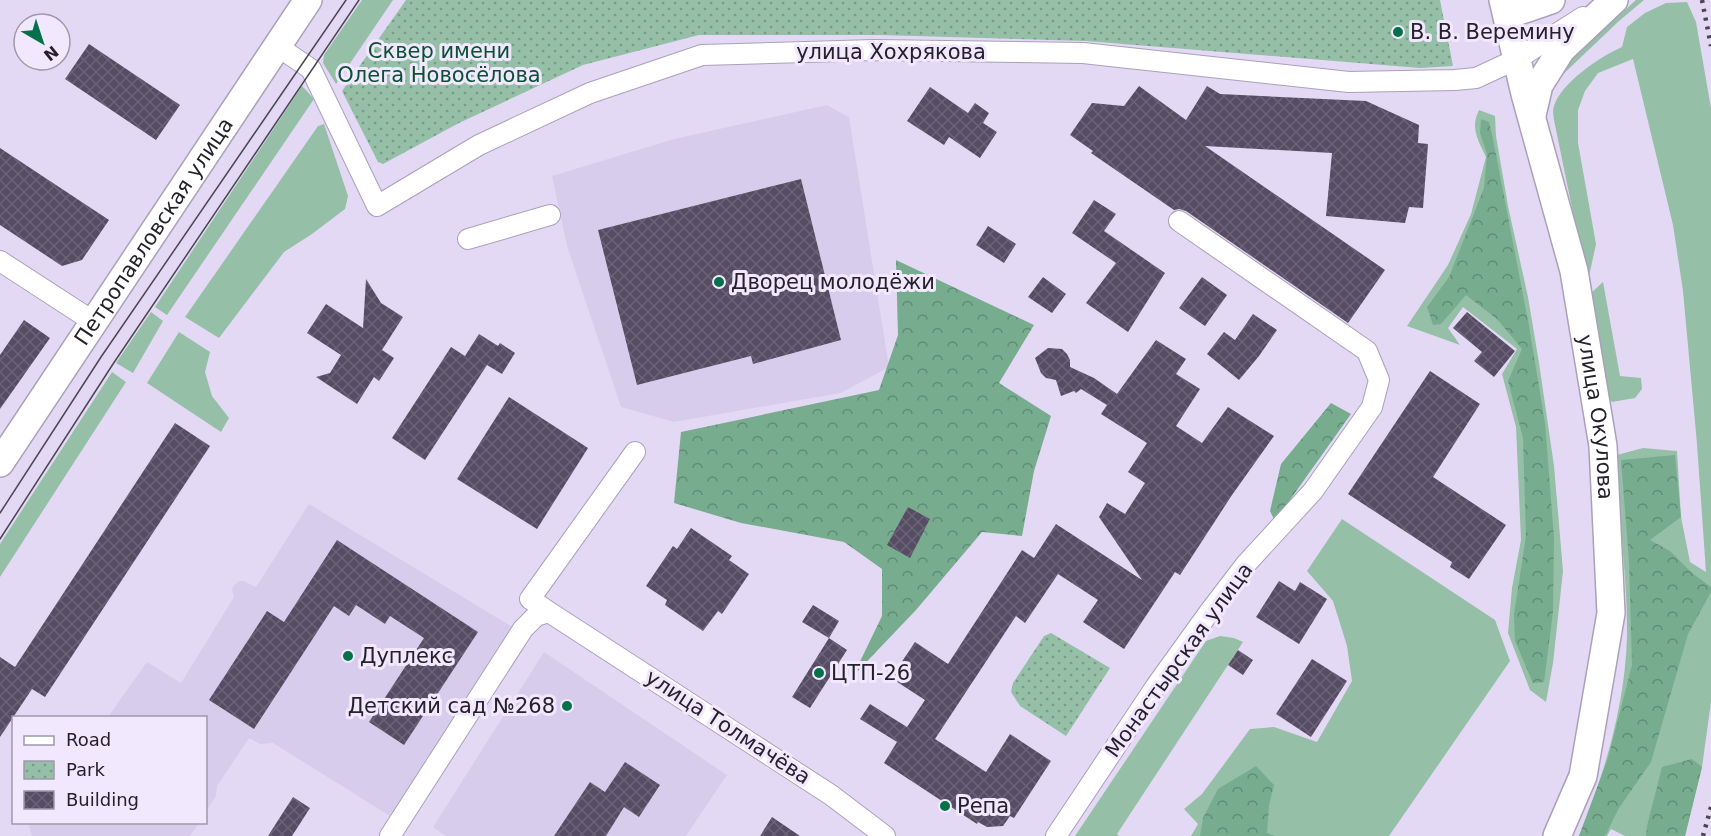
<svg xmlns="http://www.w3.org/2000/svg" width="1711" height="836" font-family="'DejaVu Sans',sans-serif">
<defs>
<pattern id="forest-crowns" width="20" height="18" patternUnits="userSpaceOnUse" patternTransform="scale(1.5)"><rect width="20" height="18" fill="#77ac8f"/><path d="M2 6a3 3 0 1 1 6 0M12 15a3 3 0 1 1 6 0" fill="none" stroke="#618c75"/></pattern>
<pattern id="park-dots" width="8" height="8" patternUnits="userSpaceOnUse" patternTransform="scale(1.5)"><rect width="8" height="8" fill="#95bfa7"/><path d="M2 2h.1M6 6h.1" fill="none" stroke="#799b88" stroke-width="1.8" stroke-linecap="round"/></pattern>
<pattern id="building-cross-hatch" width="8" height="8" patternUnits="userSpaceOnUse" patternTransform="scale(1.5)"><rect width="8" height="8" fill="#564d64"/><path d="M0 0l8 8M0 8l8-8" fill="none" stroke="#6b6376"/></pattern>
</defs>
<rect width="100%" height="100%" fill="#e4d9f5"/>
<path fill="#d8cced" d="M827,105L849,117L889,367L841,393L674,422L621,407L567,246L552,176L674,139Z
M309,504L516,629L390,816L273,743L260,744L249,738L217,786L216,796L206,812V718H107L147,662L181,683L234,597L232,590L234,585L239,581H244L256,587Z
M544,652L727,775L686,836H446L433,827Z
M31,823V822L199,823L190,836H32L29,826Z"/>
<path fill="#95bfa7" d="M362,0H393L336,84L323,63L324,55Z
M1636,0H1644L1619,21L1557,80L1569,61Z
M1687,2L1696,22L1711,108V702L1702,767L1685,836H1625L1611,829L1607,836H1579C1605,773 1625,705 1627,637C1628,576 1617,516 1617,455L1643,448L1677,451L1681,517L1690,562L1706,572L1697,444L1683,291L1673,225L1633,59L1598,73L1585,91L1578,110V143L1596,244L1589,276L1585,271L1555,125C1554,120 1552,111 1554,106C1561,83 1601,56 1622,47L1627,27L1645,13L1666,3Z
M302,86L314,99L167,315L155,307Z
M1479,110L1495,116L1496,136L1508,206L1528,297L1539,363L1554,466L1563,571L1553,663L1546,702L1530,690L1508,633L1512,588L1521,540L1516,427L1502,374L1517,349L1463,307L1448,328L1460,345L1407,326L1448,265L1471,214L1486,157C1478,140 1470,128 1479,110Z
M324,124L348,196L345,209L312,234L284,252L219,338L185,317L318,126Z
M1603,282L1620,376L1641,378L1642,389L1635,398L1612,402L1604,394L1589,295Z
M151,312L163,321L133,373L116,363Z
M179,332L210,352L205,372L212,396L229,418L221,432L147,383Z
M112,372L126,382L0,577V544Z
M1342,519L1495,620L1510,661L1389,836H1191L1198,824L1184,809L1202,794L1250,729L1274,727L1317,742L1352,681L1347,646L1333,601L1307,571Z
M1220,636L1234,638L1243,642L1117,834L1119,836H1075L1206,641Z"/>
<path fill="url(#forest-crowns)" d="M1481,119L1489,122L1493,139L1529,326L1545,423L1554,538L1553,612L1544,682L1533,683L1515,641L1514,614L1526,536L1523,438L1508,381L1522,349L1497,319L1466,295L1441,324L1433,325L1427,307L1449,277L1484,188L1487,154L1480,133Z
M896,260L1034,325L999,383L1051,416L1034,471L1022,536L982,532L916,610L853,676L882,616V569L844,542L741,523L674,503L681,432L879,390L898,335Z
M1331,403L1351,414L1275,521L1270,511L1281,464Z
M1675,455L1681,517L1650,540L1670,551L1692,573L1711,587V592L1688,634L1651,762L1619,808L1605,836H1579L1608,758L1632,665L1629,561L1621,460Z
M1692,759L1702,767L1685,836H1646L1647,826L1662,767Z
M1256,766L1274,785L1269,805L1267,833L1275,836H1200L1203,818L1218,789Z"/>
<path fill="url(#park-dots)" d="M406,0H1440L1453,66L1420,68L1086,41L880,35H699L583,65L459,123L383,164L378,162L342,91Z
M1051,633L1110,668L1066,736L1020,706L1011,692L1013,683L1044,636Z"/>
<path fill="url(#building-cross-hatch)" d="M89,44L180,105L156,140L65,79Z
M1139,86L1186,120L1207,86L1220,94L1366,101L1419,125L1418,143L1428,144L1423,208L1409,207L1405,223L1326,216L1332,153L1205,146L1385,270L1348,323L1186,211L1179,209L1174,210L1091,153L1093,151L1070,135L1092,103L1124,106Z
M930,87L968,113L975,103L989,113L983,123L997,132L980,158L949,137L944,145L907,121Z
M0,148L109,220L82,260L62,266L0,225Z
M801,179L841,340L753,364L751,356L637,385L598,230Z
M1094,200L1116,214L1104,231L1165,273L1128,332L1086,303L1116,263L1072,233Z
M988,226L1016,244L1004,263L976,245Z
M1043,277L1066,294L1052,313L1028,297Z
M1202,277L1227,295L1205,326L1179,308Z
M366,279L381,303L403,317L382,350L394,358L379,381L374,377L357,404L316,377L330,373L341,355L307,333L326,304L363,328Z
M1467,312L1515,351L1494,377L1474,361L1482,352L1453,328Z
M1253,314L1277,330L1259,356L1239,380L1207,354L1224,332L1235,340Z
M24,320L50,338L0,409V355Z
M479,334L498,346L500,343L515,353L502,374L487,365L425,460L392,438L451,347L465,356Z
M1156,340L1186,359L1176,374L1200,389L1176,426L1202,443L1228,407L1274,436L1232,495L1180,575L1175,572L1124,649L1083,622L1098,600L1058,574L1025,623L1016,616L935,739L986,772L1010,734L1051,761L1014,818L1010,816L1003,826L987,827L978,822L977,824L884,763L897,742L860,719L870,704L907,727L925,700L891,678L915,642L948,664L1022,550L1034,558L1056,524L1142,580L1099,517L1107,503L1125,514L1145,483L1128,472L1147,443L1101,414L1107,405L1081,389L1076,393L1074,391L1061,396L1056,380L1046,378L1041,373L1035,358L1048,348L1062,349L1067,354L1070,360V367L1094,378L1117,394Z
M1430,371L1480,404L1433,477L1506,525L1469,579L1450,567L1452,562L1348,494Z
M509,397L588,448L537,529L457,479Z
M175,423L210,446L45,697L32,689L0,737V657L15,667Z
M908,507L930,519L910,558L887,545Z
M691,528L732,556L729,560L749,574L722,614L718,611L703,631L665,605L667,600L646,586L673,546L677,549Z
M337,540L478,632L404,745L369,722L424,638L390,616L385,624L356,605L349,616L334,606L254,729L209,700L267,611L284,622Z
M1279,581L1295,591L1300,582L1327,599L1299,644L1256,617Z
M813,605L839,621L829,638L802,622Z
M829,638L847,650L810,708L792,697Z
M1238,650L1253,660L1243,675L1228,665Z
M1312,659L1347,681L1311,737L1276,714Z
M625,762L660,785L639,817L624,807L606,836H554L590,782L605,792Z
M293,797L310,808L292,836H268Z
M772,817L800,836H760Z"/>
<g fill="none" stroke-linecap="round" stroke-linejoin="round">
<defs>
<path id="street" d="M277,46L311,69L377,206L479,145L590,93L702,55L874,50L1083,53L1349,82L1455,80L1476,78L1517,59L1583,17
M468,239L550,215
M0,261L94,322
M549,612L530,599L635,452
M390,836L523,629L536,616L549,612L831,795L885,836
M1056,836L1156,686L1210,611L1246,564L1313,491L1372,407L1379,380L1367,351L1179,221"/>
<g id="secondary">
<path id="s1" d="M1503,0L1525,94L1574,271L1603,446L1611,613L1583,776L1557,836"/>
<path d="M1507,15L1551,0"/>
<path d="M1532,115L1539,85L1561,50L1614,0"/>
<path id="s2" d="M0,463L308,0"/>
</g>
</defs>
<use href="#street" stroke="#aaa0ba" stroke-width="22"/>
<use href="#secondary" stroke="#aaa0ba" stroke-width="30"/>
<use href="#street" stroke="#fff" stroke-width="20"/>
<use href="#secondary" stroke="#fff" stroke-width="27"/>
<path stroke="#4b4553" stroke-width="1.5" d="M0,513L101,357L346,0
M0,539L113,364L359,0"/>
<path stroke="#4b4553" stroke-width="4.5" stroke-dasharray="3 6" stroke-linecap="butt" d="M1702,0L1711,46
M1703,836L1711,807"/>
</g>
<g fill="#057149" stroke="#f1e8fe" stroke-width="2">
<circle cx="1398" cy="32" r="6"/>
<circle cx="719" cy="282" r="6"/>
<circle cx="348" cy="656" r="6"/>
<circle cx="819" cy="673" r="6"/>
<circle cx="567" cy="706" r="6"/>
<circle cx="945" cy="806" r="6"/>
</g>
<g text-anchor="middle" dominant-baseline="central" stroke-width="6" stroke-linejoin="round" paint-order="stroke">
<g font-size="21" fill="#25212b" stroke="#f1e8fe" text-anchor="start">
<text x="1410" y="32">В. В. Веремину</text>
<text x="731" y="282">Дворец молодёжи</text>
<text x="360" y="656">Дуплекс</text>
<text x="831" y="673">ЦТП-26</text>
<text x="555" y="706" text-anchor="end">Детский сад №268</text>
<text x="957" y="806">Репа</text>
</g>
<g font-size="21" fill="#0c5034" stroke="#f1e8fe">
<text x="439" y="51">Сквер имени<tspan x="439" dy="24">Олега Новосёлова</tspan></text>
</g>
<g font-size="21" fill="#25212b" stroke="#f1e8fe">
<text x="891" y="52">улица Хохрякова</text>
<text stroke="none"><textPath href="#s2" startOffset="278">Петропавловская улица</textPath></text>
<text stroke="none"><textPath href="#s1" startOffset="428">улица Окулова</textPath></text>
<text transform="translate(1179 660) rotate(-54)">Монастырская улица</text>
<text transform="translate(728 727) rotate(33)">улица Толмачёва</text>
</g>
</g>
<rect x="12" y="716" width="195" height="108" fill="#f1e8fe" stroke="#9f98aa" stroke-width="1.5"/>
<rect x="24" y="736" width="30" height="9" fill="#ffffff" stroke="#9f98aa" stroke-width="1.5"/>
<text x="66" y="746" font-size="18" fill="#25212b">Road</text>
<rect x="24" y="761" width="30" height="18" fill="url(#park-dots)" stroke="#9f98aa" stroke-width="1.5"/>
<text x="66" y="776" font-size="18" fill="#25212b">Park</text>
<rect x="24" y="791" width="30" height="18" fill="url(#building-cross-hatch)" stroke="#9f98aa" stroke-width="1.5"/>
<text x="66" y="806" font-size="18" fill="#25212b">Building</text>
<g transform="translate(42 42) rotate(141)"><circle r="28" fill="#f1e8fe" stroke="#9f98aa" stroke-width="1.5"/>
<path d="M0-4.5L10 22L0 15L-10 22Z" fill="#057149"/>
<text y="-9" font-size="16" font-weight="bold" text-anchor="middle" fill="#25212b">N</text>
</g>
</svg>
